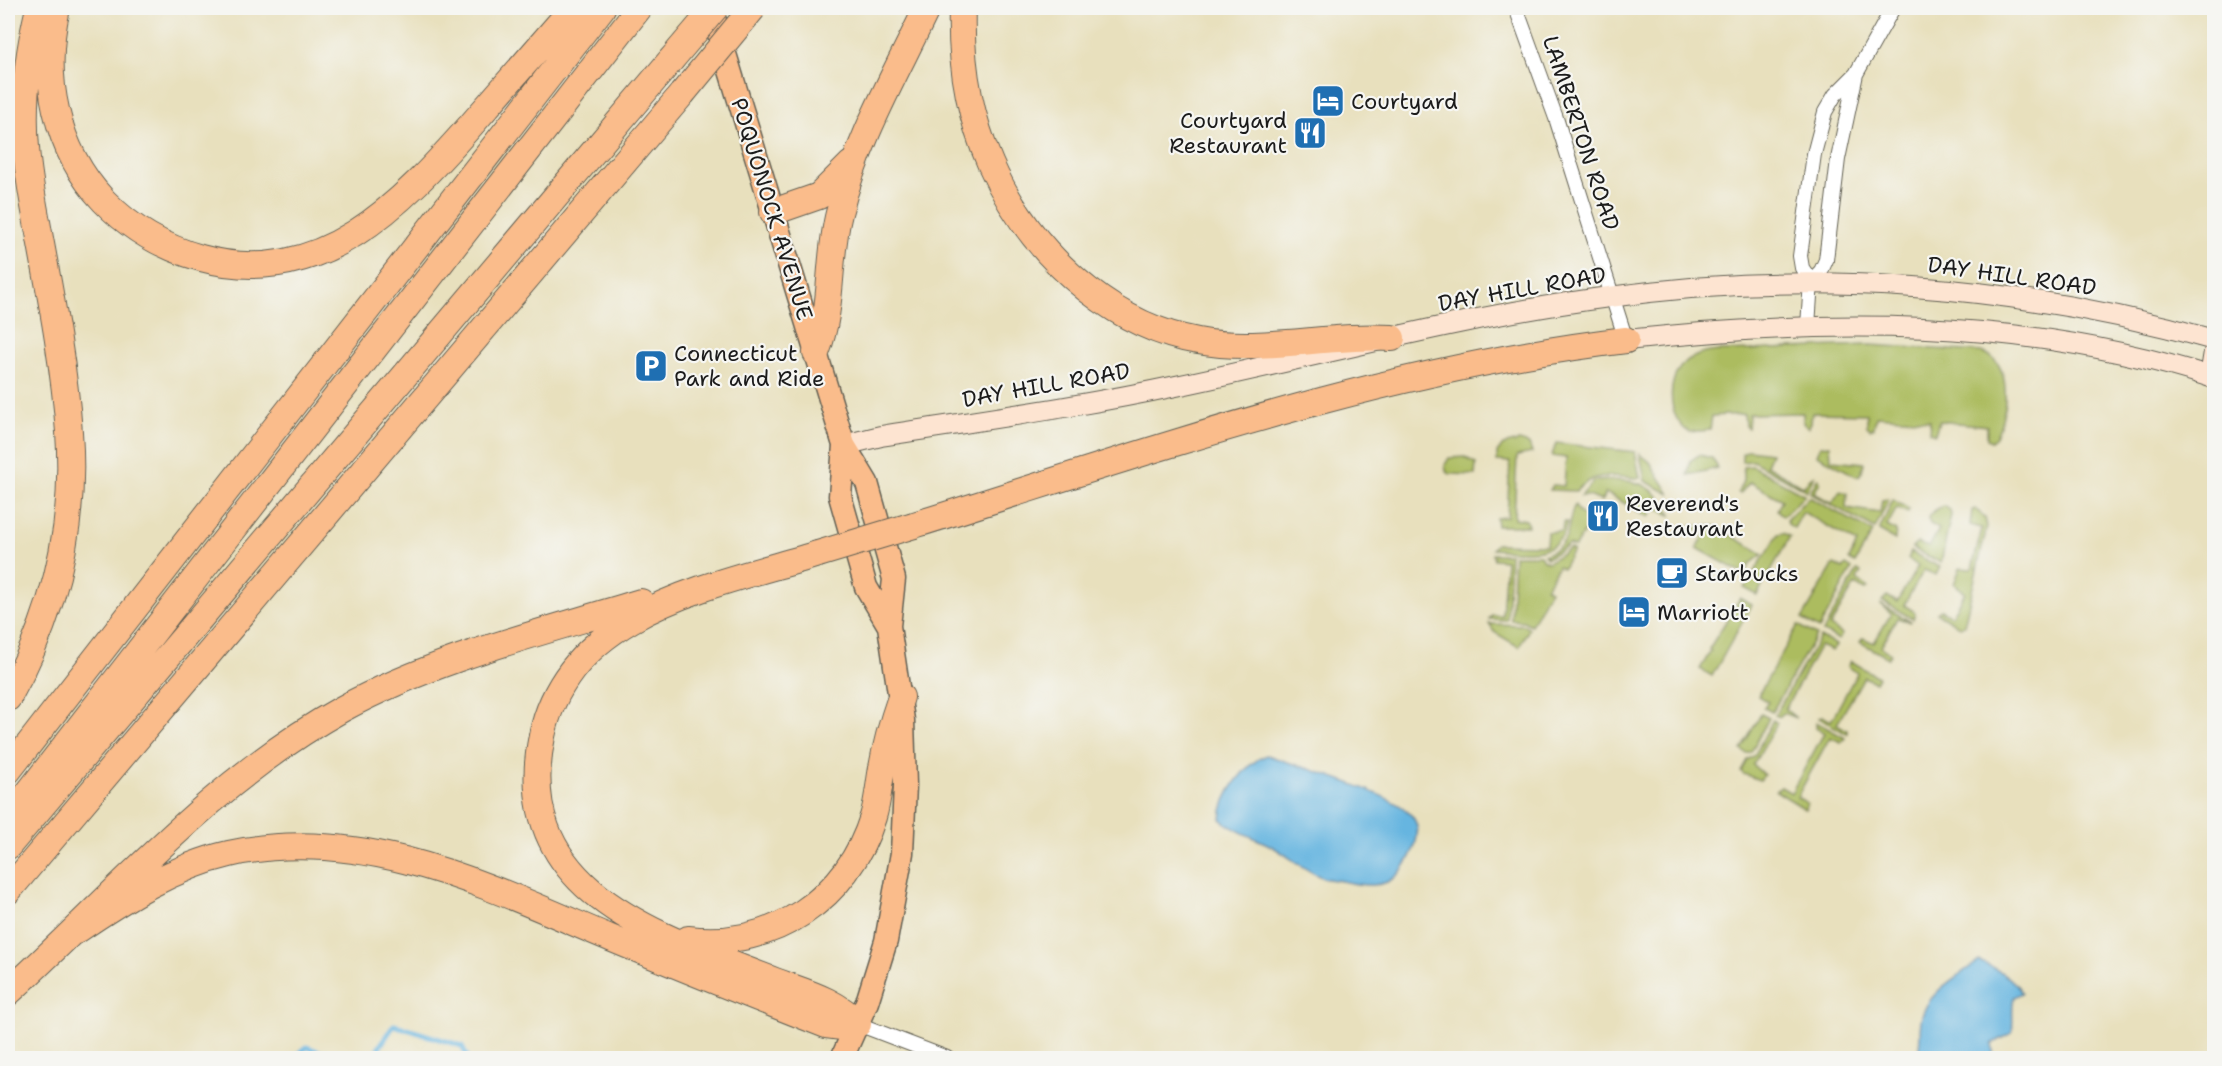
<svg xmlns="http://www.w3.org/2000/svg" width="2222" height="1066" font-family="'Shantell Sans',sans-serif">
<rect width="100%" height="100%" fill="#f6f6f2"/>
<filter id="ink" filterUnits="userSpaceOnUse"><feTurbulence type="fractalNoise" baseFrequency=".0167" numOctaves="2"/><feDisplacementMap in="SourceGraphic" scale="12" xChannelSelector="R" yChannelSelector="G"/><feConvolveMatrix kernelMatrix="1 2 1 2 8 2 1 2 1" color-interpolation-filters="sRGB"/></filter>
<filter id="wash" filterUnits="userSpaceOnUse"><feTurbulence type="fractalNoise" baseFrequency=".008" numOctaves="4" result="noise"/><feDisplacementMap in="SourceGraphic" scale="24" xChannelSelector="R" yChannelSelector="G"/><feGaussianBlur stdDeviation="1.35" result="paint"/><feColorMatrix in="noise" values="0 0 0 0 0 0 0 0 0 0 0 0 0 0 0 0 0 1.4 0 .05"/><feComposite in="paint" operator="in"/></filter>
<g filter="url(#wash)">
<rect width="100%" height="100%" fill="#e8e0bd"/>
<path fill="#acbc5e" stroke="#646c3d" stroke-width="1.5" d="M1870,345L1982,352C2014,363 2007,412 1996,437L1991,441L1987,439V426L1939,421L1935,434L1929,432L1930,420L1876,416L1874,428L1870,429L1867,426V414L1812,413L1811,423L1808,427L1803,423V413L1749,414L1748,428L1745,426L1744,414L1712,416L1710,430L1689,432C1665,418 1664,367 1696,356C1712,349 1733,351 1750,350C1790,348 1830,346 1870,345Z
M1519,441L1529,444L1532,453L1517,456L1514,518L1526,520L1528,526H1497L1496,518L1507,517L1510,462L1497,461V453L1503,445Z
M1556,443L1635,452L1640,478C1613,477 1597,470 1576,491L1550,490L1553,485L1564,486L1566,458L1552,456Z
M1830,445L1831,460L1864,463L1861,475L1856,476L1817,455L1820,446Z
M1749,450L1771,453L1766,465L1804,487L1810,478L1814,476L1807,491L1753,461L1742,462V454Z
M1640,454L1650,462L1670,494L1645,481Z
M1699,455L1712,458L1718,468L1688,475L1690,461Z
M1465,457L1476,464L1475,475L1450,474L1446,471L1445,465L1449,458Z
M1751,466L1754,467L1805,495L1783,516L1777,510L1782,500L1750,482L1740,494L1738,492L1743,481V467Z
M1818,478L1820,482L1814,493L1832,503L1840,491L1847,493L1846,508L1880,513L1882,500L1889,499L1875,529L1810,493Z
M1594,481C1632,478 1653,480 1671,515L1654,508L1649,517L1606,493L1601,501L1589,496H1581Z
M1809,497L1873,532L1855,563L1849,560L1857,543L1803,512L1794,528L1788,524L1787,519Z
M1893,500L1909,509L1908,513L1897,508L1887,526L1896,531L1895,540L1879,531Z
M1575,505L1579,512L1590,521L1575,547L1568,545L1547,558L1544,555C1576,543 1564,525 1575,505Z
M1944,506L1950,510L1951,515L1941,563L1912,548L1917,543L1929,547L1939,529L1930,524L1928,518L1936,509Z
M1976,509L1985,518L1987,527L1964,625L1960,627L1937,613L1941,610L1951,616L1965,592L1954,584L1960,568L1972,569L1982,528L1970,525L1972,510Z
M1563,522H1567C1561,560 1520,551 1492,549L1496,544L1546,545L1547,532L1562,531Z
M1690,526H1715L1763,554L1750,564L1745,575L1697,548L1704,536Z
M1783,533L1790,537L1757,595L1744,588C1755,568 1768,554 1778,534Z
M1569,549L1573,550L1563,568L1558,566L1546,588L1550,590L1531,625L1523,621L1511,620L1514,555H1540L1543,560L1548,562Z
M1911,552L1940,567L1936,575L1924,570L1904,605L1915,612L1913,619L1882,601L1887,596L1897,602L1918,566L1908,559Z
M1492,554H1510L1507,620L1489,619L1492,615H1502L1506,560L1494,559Z
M1834,564L1843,569L1846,565L1852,569L1819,629L1802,619Z
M1857,571L1861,572L1857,580L1868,588L1865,590L1855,584L1830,626L1842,634L1839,640L1823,632Z
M1740,598L1752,605L1712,676L1700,669L1711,651L1709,649Z
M1880,604L1911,622L1897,618L1881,647L1891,654L1888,658L1860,642L1863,638L1874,643L1891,614Z
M1489,624L1523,625L1529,629L1519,647L1494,632Z
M1798,625L1816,635L1772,712L1764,708L1768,702L1758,696Z
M1820,637L1836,645L1832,651L1820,646L1785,709L1796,718L1783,713L1780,717L1775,715Z
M1851,661L1878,677L1875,682L1864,677L1837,724L1847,730V734L1819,718L1822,716L1831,721L1857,673L1848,666Z
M1761,714L1769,718L1751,752L1747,754L1741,750Z
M1773,720L1777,723L1753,765L1764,775L1760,780L1743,774L1741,771L1747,760L1754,756Z
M1816,722L1845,738L1841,742L1830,737L1797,797L1807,803L1805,809L1776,791L1781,787L1791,793L1824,733L1816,728Z"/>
<path fill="#66b5e0" stroke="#41687e" stroke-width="1.5" d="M1267,755C1298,766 1387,792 1407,811C1420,822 1419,833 1414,848C1399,884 1383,890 1346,882C1339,880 1331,880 1324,878C1306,872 1289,856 1273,847C1256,837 1236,833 1221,819C1222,795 1245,763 1267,755Z
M1979,961C1996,969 2012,976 2022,993L2014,997C2011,1009 2014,1020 2012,1033L1992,1044L1994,1058H1917C1921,1045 1919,1034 1921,1021C1925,993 1958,976 1979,961Z"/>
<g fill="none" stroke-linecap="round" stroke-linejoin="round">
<path stroke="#66b5e0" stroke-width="5" d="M294,1058L307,1047L336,1058
M372,1058L394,1025L462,1046L468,1058"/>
</g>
</g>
<g filter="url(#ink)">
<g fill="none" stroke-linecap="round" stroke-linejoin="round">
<defs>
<path id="street" d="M1516,8L1556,118L1626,340
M1811,281L1821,271L1826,260L1838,159L1856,74
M1808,326L1811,281L1802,268L1800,256L1814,154L1825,112L1835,95L1856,74L1893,8
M858,1024L947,1058"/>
<path id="secondary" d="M1626,340C1824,319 2023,316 2214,378
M2210,377L2214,352
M844,445L881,436C980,420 1078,407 1176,386C1320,356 1463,316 1609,297C1812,269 2017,284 2214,340"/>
<path id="primary" d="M711,8L844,445L867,483L894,579L889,626L903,720L905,785L902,853L886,941L867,1002L842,1058
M844,445L840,496L866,587L889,626"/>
<path id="highway" d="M57,8C41,76 55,149 104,201C131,229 165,248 201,258C321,291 401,204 472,124C506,85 540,46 573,8
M962,8C958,118 1000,220 1088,290C1120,315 1157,334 1198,341C1261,353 1328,334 1392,338
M773,212L819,196L851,164
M816,353C834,307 827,260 839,213C857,141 895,75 927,8
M914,525C1149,452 1381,369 1626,340
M8,698C54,616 76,526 69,432C64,365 51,298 39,233C34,205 28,177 26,148C22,101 28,53 39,8
M8,771L602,8
M8,819L639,8
M8,846L671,60
M8,891L682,94
M76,931C123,899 173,867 229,854C365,823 493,889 615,940C685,969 755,997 826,1025L842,1027L858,1024C837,1000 804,992 775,981C661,936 509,893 542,736C568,610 713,586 818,554
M688,939C774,949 848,898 873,817C878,801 879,784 882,768C886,743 893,720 901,697
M8,993C116,894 212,781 342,709C436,658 540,633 641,602"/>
</defs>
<use href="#street" stroke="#636154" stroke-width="16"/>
<use href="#secondary" stroke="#636154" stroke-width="22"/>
<use href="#primary" stroke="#636154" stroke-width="25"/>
<use href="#highway" stroke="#636154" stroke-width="28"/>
<use href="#street" stroke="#fff" stroke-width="14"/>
<use href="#secondary" stroke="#fde4d1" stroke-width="20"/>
<use href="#primary" stroke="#fabc8b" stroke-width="22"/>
<use href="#highway" stroke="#fabc8b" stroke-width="26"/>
<defs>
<path id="highway-bridge" d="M671,60L715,8
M682,94L753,8
M818,554L914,525"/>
</defs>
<use href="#highway-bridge" stroke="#636154" stroke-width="28" stroke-linecap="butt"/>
<use href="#highway-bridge" stroke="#fabc8b" stroke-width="26"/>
</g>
</g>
<defs>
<symbol id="hotel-square" viewBox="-11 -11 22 22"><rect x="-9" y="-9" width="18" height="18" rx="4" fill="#1f6fb2" stroke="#f6f6f2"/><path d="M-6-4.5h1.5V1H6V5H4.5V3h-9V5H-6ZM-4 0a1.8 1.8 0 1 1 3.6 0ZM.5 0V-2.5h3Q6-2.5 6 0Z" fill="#fff"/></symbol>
<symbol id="restaurant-square" viewBox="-11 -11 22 22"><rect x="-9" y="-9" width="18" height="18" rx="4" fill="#1f6fb2" stroke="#f6f6f2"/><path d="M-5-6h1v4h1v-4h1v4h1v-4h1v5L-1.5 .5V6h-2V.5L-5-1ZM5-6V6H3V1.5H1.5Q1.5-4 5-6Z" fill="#fff"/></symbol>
<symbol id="parking-square" viewBox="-11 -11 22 22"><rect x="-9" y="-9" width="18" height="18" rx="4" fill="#1f6fb2" stroke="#f6f6f2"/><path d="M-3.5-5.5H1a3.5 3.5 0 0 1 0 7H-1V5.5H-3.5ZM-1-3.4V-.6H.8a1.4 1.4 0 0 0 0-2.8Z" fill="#fff"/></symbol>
<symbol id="cafe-square" viewBox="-11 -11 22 22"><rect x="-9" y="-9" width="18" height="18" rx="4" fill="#1f6fb2" stroke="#f6f6f2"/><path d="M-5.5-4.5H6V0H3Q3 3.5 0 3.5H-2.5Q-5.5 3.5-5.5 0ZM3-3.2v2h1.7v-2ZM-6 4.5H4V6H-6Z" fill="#fff"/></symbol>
</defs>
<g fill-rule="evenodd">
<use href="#hotel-square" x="1309" y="82" width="38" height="38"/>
<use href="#restaurant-square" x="1291" y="114" width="38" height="38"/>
<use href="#parking-square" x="632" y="347" width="38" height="38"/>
<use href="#restaurant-square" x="1584" y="497" width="38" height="38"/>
<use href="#cafe-square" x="1653" y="554" width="38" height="38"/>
<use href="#hotel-square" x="1615" y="593" width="38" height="38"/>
</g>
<g text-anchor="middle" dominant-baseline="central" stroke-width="4.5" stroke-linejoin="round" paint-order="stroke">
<g font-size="22" fill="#1c1c1c" stroke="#f6f6f2" text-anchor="start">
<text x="1351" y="101">Courtyard</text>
<text x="1287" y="120" text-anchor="end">Courtyard<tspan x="1287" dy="25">Restaurant</tspan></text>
<text x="674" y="353">Connecticut<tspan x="674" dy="25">Park and Ride</tspan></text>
<text x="1626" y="503">Reverend's<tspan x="1626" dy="25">Restaurant</tspan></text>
<text x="1695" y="573">Starbucks</text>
<text x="1657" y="612">Marriott</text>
</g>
<g font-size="22" fill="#1c1c1c" stroke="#f6f6f2">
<text transform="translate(1581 133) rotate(72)">LAMBERTON ROAD</text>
<text transform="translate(772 209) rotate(73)">POQUONOCK AVENUE</text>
<text transform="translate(2012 276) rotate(8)">DAY HILL ROAD</text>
<text transform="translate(1522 289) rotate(-10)">DAY HILL ROAD</text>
<text transform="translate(1046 385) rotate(-10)">DAY HILL ROAD</text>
</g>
</g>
<rect width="2222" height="1066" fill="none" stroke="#f6f6f2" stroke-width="30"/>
</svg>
